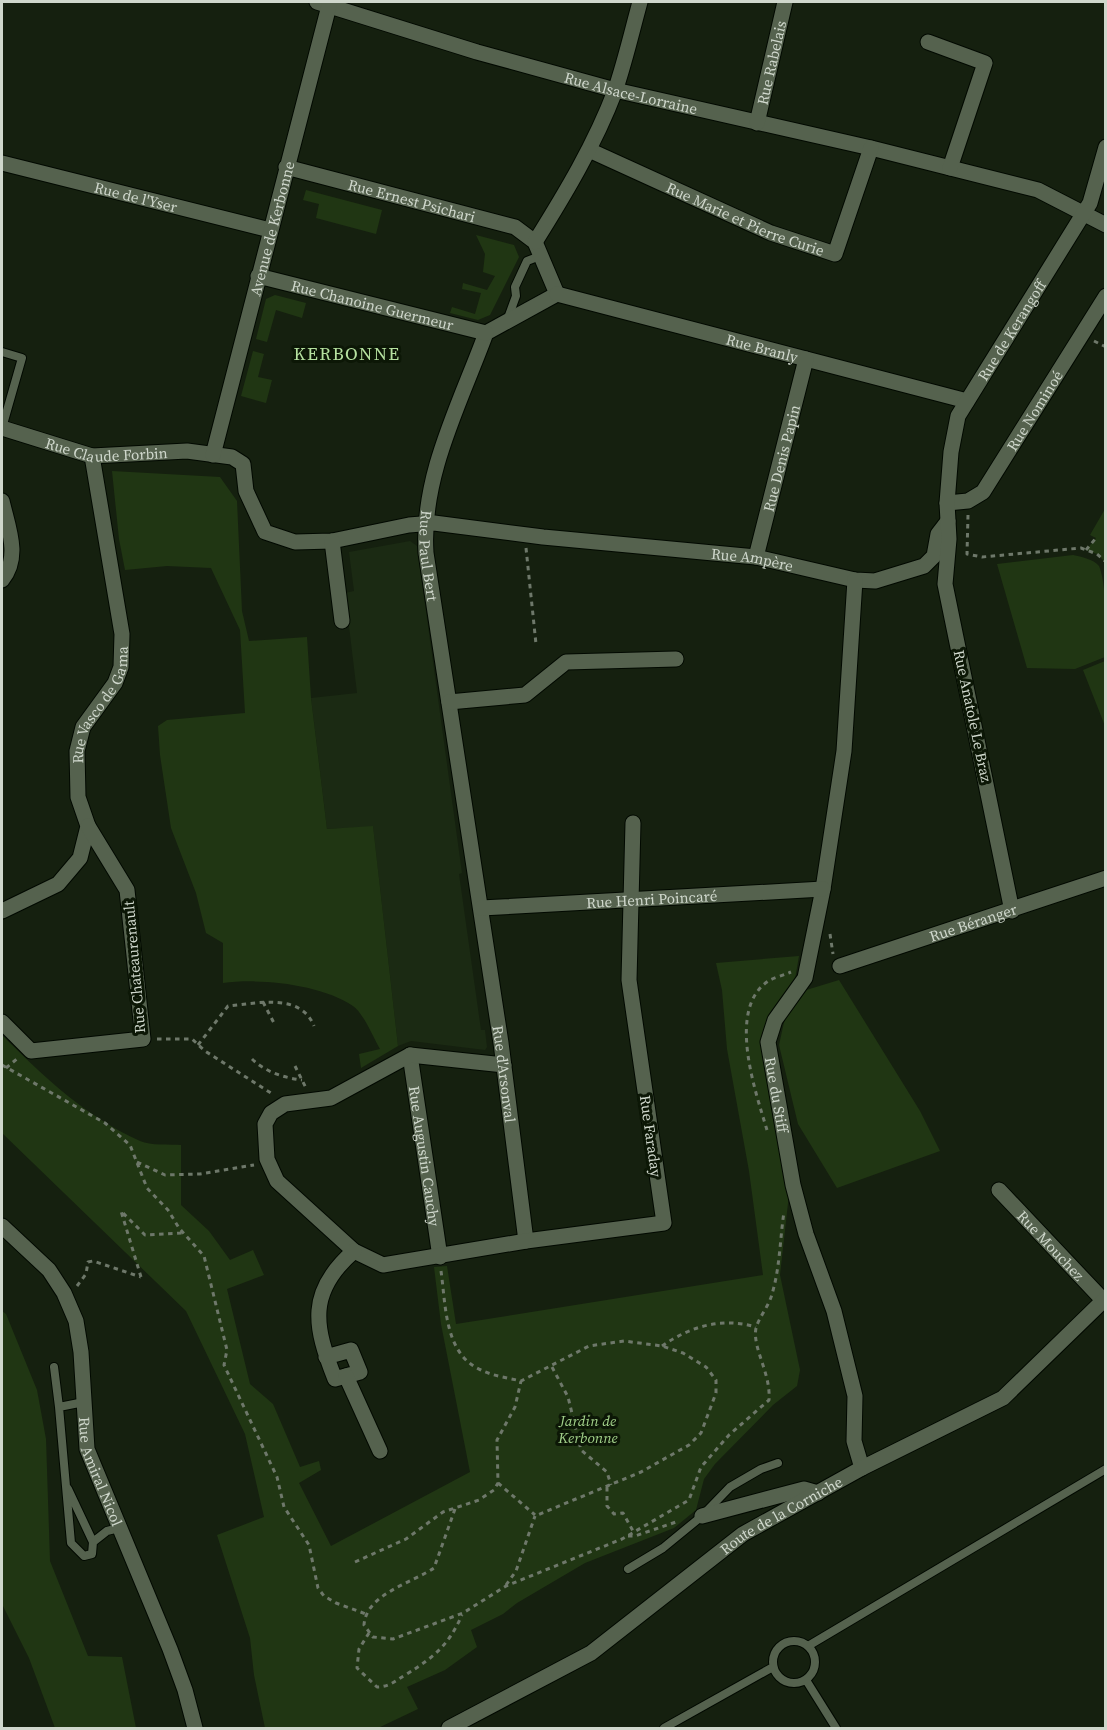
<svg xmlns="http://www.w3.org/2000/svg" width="1107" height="1730" font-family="'Source Serif 4',serif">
<rect width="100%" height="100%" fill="#15200f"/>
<path fill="#1b2a13" d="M410,541L417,546L462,873L459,874L481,1030H485L487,1047L485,1050L411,1041L398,1046L373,827L327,829L311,698L357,693L345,593L354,591L349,552Z"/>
<path fill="#203613" d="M306,190L382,210L376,234L316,218L319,204L303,200Z
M476,235L514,245L519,257L490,315L478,320L450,313L452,307L475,314L481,293L462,289L463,283L487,290L495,276L483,272L485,254Z
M275,295L306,303L302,318L276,310L267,342L256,339L266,299Z
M253,351L264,354L258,377L272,380L266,403L241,396Z
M112,471L220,477L237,501L242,611L249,641L307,637L311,698L327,829L373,826L398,1046L361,1068L359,1054L380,1049C373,1037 364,1014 353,1006C321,984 260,978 223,983V943L206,933L196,893L171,828L160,755L158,726L167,720L245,713L240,630L211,568L167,566L125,570L119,539Z
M1105,509L1106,562H1105L1097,554L1086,550L1096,538L1090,535Z
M1073,555C1082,557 1093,559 1099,566C1107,584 1106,635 1105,657L1075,669L1027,668L997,564Z
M1105,661V726L1083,670Z
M799,956L794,985L772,1015L789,1194L780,1275L800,1370L797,1386L773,1405L715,1464L704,1479L696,1510L674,1528L585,1563L517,1603L503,1614L471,1630L477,1647L445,1670L407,1687L418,1709L378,1728H265L254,1675L250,1638L217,1535L264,1517L245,1434L186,1311L2,1133V1035C43,1076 86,1117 140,1141C151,1146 169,1144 181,1145V1205L209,1231L230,1260L253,1250L264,1275L227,1289L250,1384L273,1404L300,1467L319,1461L321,1470L299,1483L331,1546L470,1472L441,1324L434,1267L447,1266L456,1324L763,1275L749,1171L727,1049L722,990L716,963Z
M839,980L920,1111L940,1151L837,1188L798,1124L779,1045L785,1018L803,991Z
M2,1311L6,1314L37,1390L46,1439L50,1561L88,1656L122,1657L136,1728H55L29,1658L2,1604Z"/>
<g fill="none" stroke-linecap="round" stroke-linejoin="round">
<defs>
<path id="lane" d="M508,318L516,296L515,287L527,261L540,256
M2,352L22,358L2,428
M54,1367L59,1407
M84,1402L59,1407L71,1543L84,1556L92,1554L93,1542L107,1531L119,1528
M68,1489L93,1542
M628,1569L663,1548L702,1516L730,1487L761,1469L778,1463
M773 1662a21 21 0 1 1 42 0a21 21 0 1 1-42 0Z
M808,1646L1106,1469
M806,1680L836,1728
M664,1728L773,1667"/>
<g id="street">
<path id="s1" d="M317,2L477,52L615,90L871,148L1038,190L1106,225"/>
<path d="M928,42L985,63L950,168"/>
<path id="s2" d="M757,123L785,2"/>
<path id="s3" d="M589,150L771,233L835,254L871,148"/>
<path id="s4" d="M2,163L270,230"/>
<path id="s5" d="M286,167L515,227L535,242L557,294L486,333C460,404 421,476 426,553L501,1043L526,1241"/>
<path d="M535,242C565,194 595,144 615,91C625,62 632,31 640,2"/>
<path id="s6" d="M258,276L486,333"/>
<path id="s7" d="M557,294L967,401"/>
<path id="s8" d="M2,428L92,456L187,451L232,457L243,464L246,491L265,532L295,542L332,541L409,525L434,523L543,537L756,557L855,580L875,581L924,566L934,556L938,534L948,521"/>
<path id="s9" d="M213,455L330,2"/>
<path d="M2,501C8,527 21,557 2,580"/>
<path id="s10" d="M947,503L968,501L983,492L1106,296"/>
<path d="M332,541L342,621"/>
<path id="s11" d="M756,557L806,359"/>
<path id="s12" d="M855,580L844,751L823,889L805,978L775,1020L768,1042L793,1185L806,1234L834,1311L855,1396L854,1441L862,1468"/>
<path d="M449,702L525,695L566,662L676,659"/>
<path id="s13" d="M481,908L823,889"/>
<path id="s14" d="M2,911L58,884L80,858L88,826L78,797L77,751L83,727L115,683L121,667L122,634L92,456"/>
<path id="s15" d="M1012,911L945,584L949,539L947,503L951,452L958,416L1090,203L1106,147"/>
<path id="s16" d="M840,966L1106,878"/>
<path d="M2,1022L31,1051L143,1039L127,890L88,826"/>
<path id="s17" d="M410,1055L440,1257"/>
<path d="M504,1065L410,1055L331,1098L285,1104L271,1113L265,1124L267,1159L277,1181L354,1251L383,1265L526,1241L664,1223L629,980L633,823"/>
<path id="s18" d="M999,1190L1103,1300"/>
<path d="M326,1357L351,1350L360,1372L335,1379C314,1326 307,1292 354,1251"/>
<path d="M346,1376L380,1451"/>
<path d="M702,1516L804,1489L818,1493"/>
</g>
<g id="secondary">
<path id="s19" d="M2,1226L49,1270L64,1293L76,1321L81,1352L87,1449L170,1649L185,1690L195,1728"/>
<path id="s20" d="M449,1728L591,1653L743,1534L862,1468L1003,1398L1106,1298"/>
</g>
</defs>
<use href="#lane" stroke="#020900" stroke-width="10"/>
<use href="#street" stroke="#020900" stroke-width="17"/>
<use href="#secondary" stroke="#020900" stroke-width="17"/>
<path stroke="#6e786a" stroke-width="3" stroke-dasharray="4.5 4.5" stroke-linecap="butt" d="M1094,341L1106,347
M968,515L967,554L982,557L1081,548L1097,554L1106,562
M526,548L536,644
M1086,550L1096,538
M830,934L833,954
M263,1002L274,1023
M157,1039H192L205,1051L274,1095
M198,1045L228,1006C258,1003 301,993 314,1026
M252,1059C265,1072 285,1078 302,1080
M2,1065L105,1123L130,1145L147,1188L168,1210L179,1228L204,1256L227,1350L224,1365L277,1477L284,1507L309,1545L318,1588L324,1596L336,1603L366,1614
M295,1066L306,1088
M6,1068L18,1058
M767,1130C756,1093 725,1007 770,980C776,977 784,975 791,972
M137,1162L165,1175L200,1174L254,1165
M441,1271C446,1305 444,1354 481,1370C493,1376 508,1378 521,1381L589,1346L624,1341L662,1346L683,1353L706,1367L716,1380V1393L701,1433L689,1445L641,1472L535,1516
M141,1277L121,1211L145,1235L184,1233
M77,1286L86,1274L88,1262L93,1261L141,1277
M662,1346C691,1326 722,1317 756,1327
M552,1367L568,1397L581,1450L607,1472L611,1485
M569,1440L580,1438L605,1442
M498,1483L535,1515
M607,1487V1506L614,1514L623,1513L633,1531
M455,1509L434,1568C412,1583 366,1594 364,1625L373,1637L393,1639L463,1613L506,1586L622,1539L689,1500L701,1467L729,1435L769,1400C771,1373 752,1348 756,1328C759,1317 769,1306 772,1294C780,1268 780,1238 784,1212
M628,1536H635L676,1522
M355,1562L406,1539L443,1512L479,1500L494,1490L498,1483L497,1440L515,1407L521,1381
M506,1585L516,1571L535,1516
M369,1633L359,1649L357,1668L377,1687C390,1687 396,1680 407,1674C435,1656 448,1646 462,1615"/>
<use href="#lane" stroke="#55624e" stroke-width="8"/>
<use href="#street" stroke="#55624e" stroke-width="15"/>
<use href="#secondary" stroke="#55624e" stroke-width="15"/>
</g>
<g text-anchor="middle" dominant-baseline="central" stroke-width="6" stroke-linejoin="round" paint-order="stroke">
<g font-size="15" fill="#cfd7cc" stroke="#0c1706">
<text stroke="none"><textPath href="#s2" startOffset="62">Rue Rabelais</textPath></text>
<text stroke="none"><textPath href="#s1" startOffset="327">Rue Alsace-Lorraine</textPath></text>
<text stroke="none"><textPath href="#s4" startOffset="138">Rue de l'Yser</textPath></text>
<text stroke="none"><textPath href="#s5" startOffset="130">Rue Ernest Psichari</textPath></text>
<text stroke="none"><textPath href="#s3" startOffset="171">Rue Marie et Pierre Curie</textPath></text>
<text stroke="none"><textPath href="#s9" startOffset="234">Avenue de Kerbonne</textPath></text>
<text stroke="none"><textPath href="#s6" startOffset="118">Rue Chanoine Guermeur</textPath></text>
<text stroke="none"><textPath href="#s15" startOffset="604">Rue de Kerangoff</textPath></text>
<text stroke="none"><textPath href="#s7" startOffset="212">Rue Branly</textPath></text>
<text stroke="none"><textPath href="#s10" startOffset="135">Rue Nominoé</textPath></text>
<text stroke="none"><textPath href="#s8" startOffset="108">Rue Claude Forbin</textPath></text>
<text stroke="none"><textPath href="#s11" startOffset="102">Rue Denis Papin</textPath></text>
<text stroke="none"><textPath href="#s5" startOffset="632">Rue Paul Bert</textPath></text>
<text stroke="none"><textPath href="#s8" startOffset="813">Rue Ampère</textPath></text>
<text stroke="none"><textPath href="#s14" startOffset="258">Rue Vasco de Gama</textPath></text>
<text transform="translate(973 716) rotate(78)">Rue Anatole Le Braz</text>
<text stroke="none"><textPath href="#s13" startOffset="171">Rue Henri Poincaré</textPath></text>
<text stroke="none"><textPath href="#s16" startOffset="140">Rue Béranger</textPath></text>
<text transform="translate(134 967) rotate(-95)">Rue Chateaurenault</text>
<text stroke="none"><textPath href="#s5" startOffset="1156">Rue d'Arsonval</textPath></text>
<text stroke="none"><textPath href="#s12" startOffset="530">Rue du Stiff</textPath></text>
<text transform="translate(651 1136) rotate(82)">Rue Faraday</text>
<text stroke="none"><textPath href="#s17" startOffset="102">Rue Augustin Cauchy</textPath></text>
<text stroke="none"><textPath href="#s18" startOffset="76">Rue Mouchez</textPath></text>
<text stroke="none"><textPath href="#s19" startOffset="276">Rue Amiral Nicol</textPath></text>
<text stroke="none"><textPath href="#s20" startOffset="396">Route de la Corniche</textPath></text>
</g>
<g font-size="15" font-style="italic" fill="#a2d18a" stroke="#0c1706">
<text x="588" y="1420">Jardin de<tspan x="588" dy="17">Kerbonne</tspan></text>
</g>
<g font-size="18" letter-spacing="1.5" fill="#b6e2a0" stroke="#0c1706">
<text x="347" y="353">KERBONNE</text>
</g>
</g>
<rect width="1107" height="1730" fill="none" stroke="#cfd7cc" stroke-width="6"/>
</svg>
